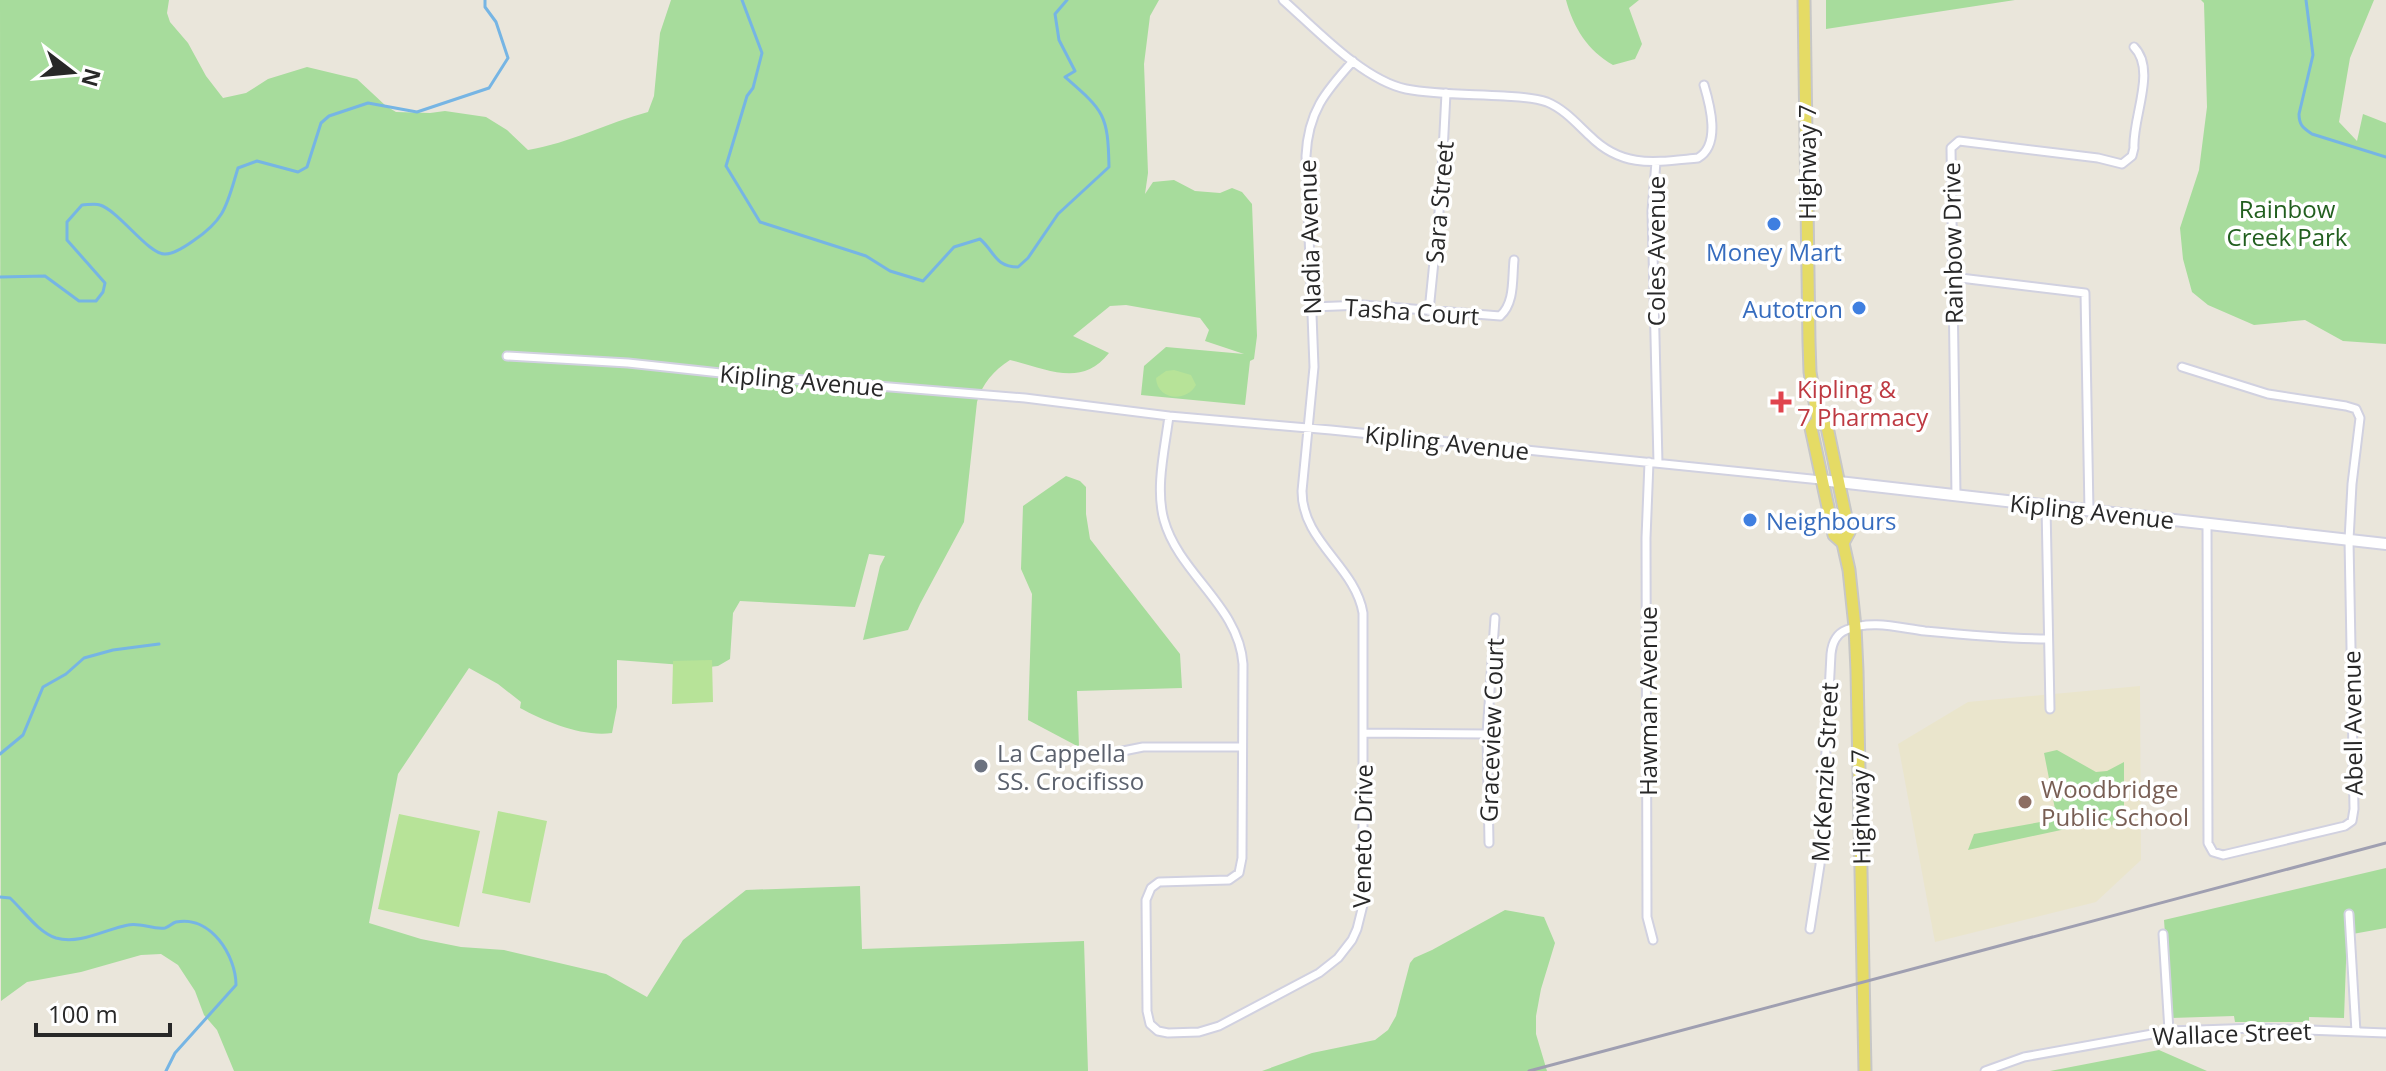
<svg xmlns="http://www.w3.org/2000/svg" width="2386" height="1071" font-family="'Open Sans',sans-serif">
<rect width="100%" height="100%" fill="#eae6db"/>
<path fill="#eae5cc" d="M2140,686L2141,860L2096,902L1935,942L1898,744L1968,702Z"/>
<path fill="#a7dc9c" d="M0,0H169L167,13L170,22L188,43L206,76L223,98L246,93L268,79L307,67L357,79L386,106L396,112L430,113L445,111L486,117L507,130L528,150C570,143 607,123 648,112L654,96L660,33L671,0H1159L1150,16L1144,64L1148,173L1145,194L1153,182L1174,180L1195,191L1220,193L1232,188L1242,192L1252,204L1257,336L1254,359L1250,361L1245,405L1141,395L1144,366L1166,347L1244,354L1205,341L1209,330L1200,318L1126,305L1110,306L1073,336L1109,353C1081,388 1048,369 1010,360C994,370 982,384 977,402L964,522L920,604L908,630L863,640L880,566L885,556L869,554L855,607L740,601L733,613L730,659L718,666L709,667L617,660V707L612,733C582,737 546,722 520,708L521,702L498,684L469,668L398,774L369,923L421,939L461,947L504,950L606,974L647,997L683,940L746,890L860,886L862,949L1084,941L1088,1071H234L217,1030L204,1015L195,991L178,965L161,954L141,955L81,972L27,982L1,1001Z
M1566,0H1639L1629,8L1642,44L1635,59L1613,65C1588,51 1573,27 1566,0Z
M1826,0H2015L1826,29Z
M2201,0H2374L2350,58L2339,122L2357,141L2363,114L2386,123V344L2343,341L2305,320L2254,325L2208,305L2192,292L2183,259L2180,228L2199,170L2207,107L2204,3Z
M1066,476L1080,481L1086,487V514L1090,539L1180,654L1182,688L1077,691L1079,747L1028,720L1032,594L1021,569L1023,506Z
M2057,750L2096,772L2107,771L2124,762V825L2089,824L1968,850L1974,834L2057,819L2044,753Z
M2386,868V928L2347,935L2344,1018L2309,1017V1022H2235L2234,1016L2171,1018L2164,920Z
M1505,910L1544,917L1555,943L1541,989L1536,1016V1034L1547,1071H1262L1312,1053L1375,1040L1388,1030L1396,1016L1410,963L1414,958L1432,950Z
M2159,1050L2207,1071H2050Z"/>
<path fill="#b7e398" d="M1174,370L1191,375L1196,385C1186,403 1157,400 1156,378L1166,371Z
M712,660L713,702L672,704L673,661Z
M498,811L547,821L530,903L482,893Z
M399,814L480,831L459,927L378,909Z"/>
<g fill="none" stroke-linecap="round" stroke-linejoin="round">
<path stroke="#76b5e4" stroke-width="3" d="M742,0L762,53L753,88L747,96L726,166L760,222L866,256L890,271L923,281L954,247L980,239C995,252 995,267 1018,267L1028,258L1058,214L1109,167C1108,114 1104,111 1065,77L1075,71L1059,40L1055,14L1067,0
M2306,0L2313,55L2299,114C2299,125 2303,128 2312,134L2386,157
M0,277L45,276L79,301H96L103,292L105,283L67,240V222L82,205C87,205 95,203 100,205C119,211 149,255 165,254C174,254 186,246 193,241C226,219 227,204 238,168L257,161L298,172L307,167L321,123L329,116L368,103L417,112L489,88L508,58L496,22L485,7V0
M0,754L23,735L43,687L66,674L84,658L113,650L159,644
M0,897L10,898C24,911 38,932 56,938C80,945 106,929 128,925C140,922 153,930 165,928C169,927 172,923 176,922C211,915 236,956 236,985L175,1053L166,1071"/>
<defs>
<path id="street" d="M1283,0C1316,29 1363,80 1406,89C1438,95 1472,94 1504,96C1518,97 1533,97 1547,102C1564,109 1576,123 1590,136C1623,169 1656,162 1698,158C1721,145 1710,105 1704,85
M1656,162L1652,211L1658,463
M1952,277L2085,293L2089,511
M1312,307L1363,305L1500,316C1515,303 1512,279 1514,260
M1429,311L1441,192L1446,93
M507,356L628,363L730,374L1025,398L1169,416L1331,430L1821,480
M2182,367L2268,394L2346,406L2356,409L2360,418L2352,484L2349,540L2354,809L2352,821L2345,826L2223,855L2213,852L2208,843L2207,524
M1169,416C1165,448 1155,488 1164,520C1179,574 1239,606 1243,664L1242,858L1239,873L1229,880L1159,882L1151,888L1146,900L1147,1011L1150,1024L1158,1031L1168,1033L1199,1032L1219,1026L1319,973L1338,958L1352,940L1357,929L1363,905V613C1355,566 1302,542 1302,491L1314,367L1306,156C1308,112 1325,92 1353,61
M1649,462L1646,538L1647,917L1653,940
M1956,495L1951,148L1959,141L2098,158L2122,164L2132,156L2134,148C2132,118 2157,70 2134,47
M2046,506L2050,709
M1364,733L1487,734
M1108,754L1143,747H1242
M1489,843L1487,734L1495,618
M2349,914L2356,1032
M1810,929L1820,865L1831,654C1832,644 1836,634 1846,630C1871,619 1900,628 1925,631C1966,635 2007,639 2048,639
M2163,934L2169,1031
M1985,1071L2024,1057L2169,1031L2257,1028L2386,1033"/>
<path id="secondary" d="M1821,480L2386,544"/>
<path id="primary" d="M1804,0L1809,342L1810,372L1818,420L1811,428L1834,535L1843,543
M1818,420L1827,427L1849,532L1843,543L1849,570L1855,627L1857,671L1865,1071"/>
</defs>
<use href="#street" stroke="#d1d1e0" stroke-width="11"/>
<use href="#secondary" stroke="#d1d1e0" stroke-width="14"/>
<use href="#primary" stroke="#c7c7c7" stroke-width="15"/>
<use href="#street" stroke="#fff" stroke-width="7"/>
<use href="#secondary" stroke="#fff" stroke-width="10"/>
<use href="#primary" stroke="#e5db65" stroke-width="11"/>
<path stroke="#9f9fb1" stroke-width="3" d="M1529,1071L2386,843"/>
</g>
<g fill="#3f7fe0" stroke="#fff" stroke-width="3">
<circle cx="1774" cy="224" r="8"/>
<circle cx="1859" cy="308" r="8"/>
<circle cx="1750" cy="520" r="8"/>
</g>
<path fill="#e0444e" stroke="#fff" stroke-width="3" d="M1777 390h8v8h8v8h-8v8h-8v-8h-8v-8h8z"/>
<circle fill="#6b7280" stroke="#fff" stroke-width="3" cx="981" cy="766" r="8"/>
<circle fill="#8d6e63" stroke="#fff" stroke-width="3" cx="2025" cy="802" r="8"/>
<g text-anchor="middle" dominant-baseline="central" stroke-width="7" stroke-linejoin="round" paint-order="stroke">
<g font-size="24" fill="#282828" stroke="#fff">
<text transform="translate(1806 162) rotate(-90)">Highway 7</text>
<text transform="translate(1439 202) rotate(-85)">Sara Street</text>
<text transform="translate(1309 237) rotate(-92)">Nadia Avenue</text>
<text transform="translate(1952 243) rotate(-91)">Rainbow Drive</text>
<text transform="translate(1655 251) rotate(-90)">Coles Avenue</text>
<text transform="translate(1412 311) rotate(4)">Tasha Court</text>
<text transform="translate(802 380) rotate(5)">Kipling Avenue</text>
<text transform="translate(1447 442) rotate(6)">Kipling Avenue</text>
<text transform="translate(2092 511) rotate(6)">Kipling Avenue</text>
<text transform="translate(1647 701) rotate(-90)">Hawman Avenue</text>
<text transform="translate(2352 723) rotate(-91)">Abell Avenue</text>
<text transform="translate(1491 730) rotate(-88)">Graceview Court</text>
<text transform="translate(1824 772) rotate(-87)">McKenzie Street</text>
<text transform="translate(1860 807) rotate(-91)">Highway 7</text>
<text transform="translate(1362 836) rotate(-89)">Veneto Drive</text>
<text transform="translate(2232 1033) rotate(-2)">Wallace Street</text>
</g>
<g font-size="24" fill="#225f1f" stroke="#fff">
<text x="2287" y="208">Rainbow<tspan x="2287" dy="28">Creek Park</tspan></text>
</g>
<g font-size="24" fill="#366cbe" stroke="#fff">
<text x="1774" y="251">Money Mart</text>
<text x="1843" y="308" text-anchor="end">Autotron</text>
<text x="1766" y="520" text-anchor="start">Neighbours</text>
</g>
<g font-size="24" fill="#be3a42" stroke="#fff" text-anchor="start">
<text x="1797" y="388">Kipling &amp;<tspan x="1797" dy="28">7 Pharmacy</tspan></text>
</g>
<g font-size="24" fill="#5b616d" stroke="#fff" text-anchor="start">
<text x="997" y="752">La Cappella<tspan x="997" dy="28">SS. Crocifisso</tspan></text>
</g>
<g font-size="24" fill="#785e54" stroke="#fff" text-anchor="start">
<text x="2041" y="788">Woodbridge<tspan x="2041" dy="28">Public School</tspan></text>
</g>
</g>
<g transform="translate(72 72) rotate(106)" stroke="#ffffff" stroke-width="6" paint-order="stroke">
<path d="M0-6L14 30L0 20L-14 30Z" fill="#282828"/>
<text y="-12" font-size="22" font-weight="bold" text-anchor="middle" fill="#282828">N</text>
</g>
<path d="M36 1023v12h134v-12" fill="none" stroke="#282828" stroke-width="4"/>
<text x="48" y="1023" font-size="24" fill="#282828" stroke="#ffffff" stroke-width="6" paint-order="stroke">100 m</text>
</svg>
